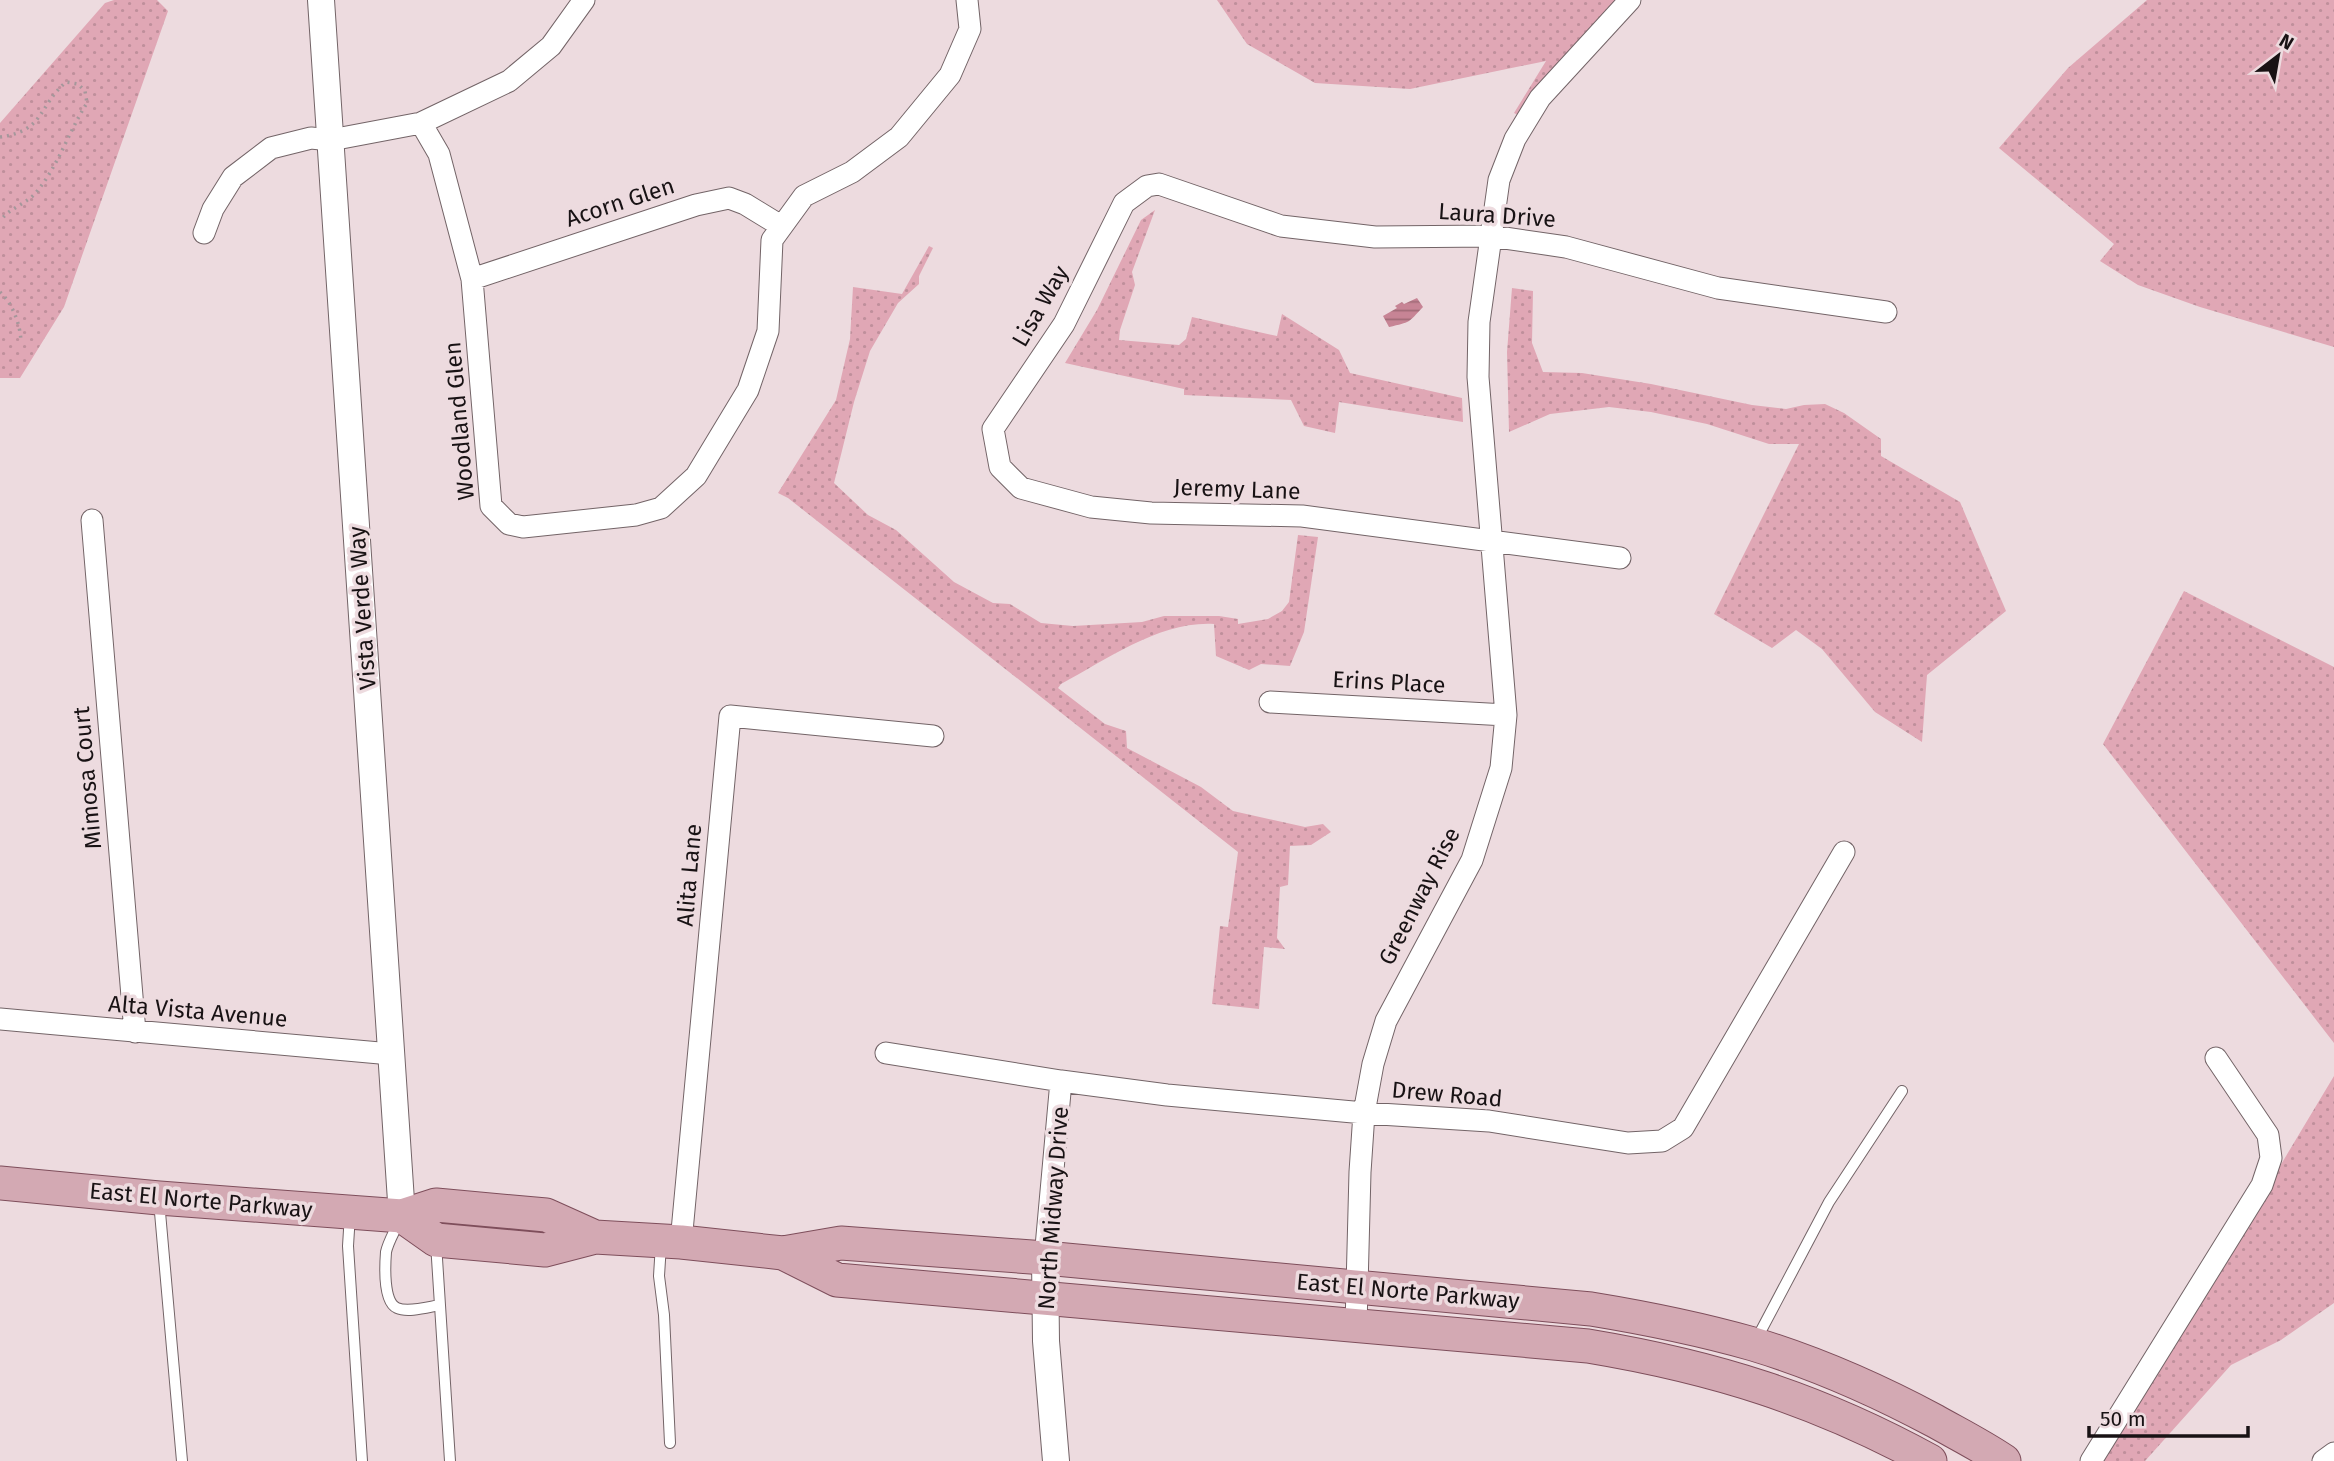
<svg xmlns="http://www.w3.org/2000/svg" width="2334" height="1461" font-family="'Fira Sans',sans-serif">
<defs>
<pattern id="green-dots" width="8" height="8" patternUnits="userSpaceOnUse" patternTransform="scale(1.75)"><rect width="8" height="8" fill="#e0a7b5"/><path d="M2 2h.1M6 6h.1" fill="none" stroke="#bf8f9b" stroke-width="1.8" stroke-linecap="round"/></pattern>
<pattern id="water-rules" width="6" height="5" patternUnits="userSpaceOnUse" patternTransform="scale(1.75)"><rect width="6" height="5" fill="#c78495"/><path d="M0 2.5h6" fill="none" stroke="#a16b78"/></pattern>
</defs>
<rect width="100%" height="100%" fill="#eddbdf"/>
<path fill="url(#green-dots)" d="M114,0H157L168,11L64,307L20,378H0V123L105,3Z
M1217,0H1619L1520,116L1514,113L1546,61L1410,89L1315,83L1247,44Z
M2147,0H2334V347L2200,307L2138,285L2100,261L2114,244L1999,148L2068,68Z
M1155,210L1132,272L1135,285L1120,330L1119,340L1179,345L1186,339L1192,317L1277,336L1282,314L1339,350L1350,373L1462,398L1463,422L1339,402L1335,433L1304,426L1291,400L1184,395V389L1065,363L1097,310L1141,220Z
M929,246L933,248L919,276V284L898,303L870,351L854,402L834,483L868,515L896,530L954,582L993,603L1010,604L1041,623L1073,626L1142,622L1164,616H1219L1238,619V624L1268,619L1282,611L1289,602L1298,535L1318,537L1304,632L1290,666L1261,664L1249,670L1216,656L1214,624C1160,621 1108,659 1061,684L1058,688L1105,724L1126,731L1127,748L1201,787L1233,811L1305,827L1323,824L1331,832L1311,845L1290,846L1288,885L1280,887L1277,938L1285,949L1264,947L1259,1009L1212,1004L1220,926L1228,927L1238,852L788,498L778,493L836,400L850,339L853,287L902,294Z
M1512,288L1533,291L1532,343L1543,372L1582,373L1651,384L1752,405L1786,409L1804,405L1825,404L1844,413L1881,439V456L1960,502L2006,611L1927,675L1922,742L1875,712L1822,649L1796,630L1772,648L1714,614L1799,444H1769L1707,424L1651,412L1609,407L1550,414L1509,432L1507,352Z
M2184,591L2334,667V1043L2103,744Z
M2334,1076V1303L2281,1340L2231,1365L2145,1461H2103Z"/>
<path fill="url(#water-rules)" d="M1417,298L1423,307C1408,323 1411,322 1389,327L1383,316L1397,308L1395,306L1402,302L1404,304Z"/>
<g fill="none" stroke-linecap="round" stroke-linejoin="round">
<defs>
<path id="service" d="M159,1201L182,1461
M350,1214L348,1246L362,1461
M399,1221C395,1231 388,1242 386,1252C385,1265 383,1302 397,1308C408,1313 428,1307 440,1305
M436,1243L450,1461
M661,1244L659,1276L664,1315L670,1443
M1755,1342L1829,1202L1902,1091"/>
<path id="minor" d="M421,123L439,154L472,279L491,506L509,524L523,527L636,515L661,508L696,476L748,390L768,331L772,240L804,196L852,172L899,137L950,75L970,29L967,0
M204,233L213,209L233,177L271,148L311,138L331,140L421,123L509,81L551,46L584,0
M472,279L696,205L729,198L745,204L781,226
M92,520L135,1032
M1620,558L1302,516L1151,513L1091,507L1021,488L1000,467L993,429L1064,324L1124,203L1147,186L1159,184L1281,226L1375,237L1491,236L1566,247L1718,288L1886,312
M1270,702L1506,715
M0,1019L391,1054
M886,1053L1061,1081L1167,1095L1364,1113L1489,1121L1628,1143L1662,1141L1683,1128L1844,852
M681,1242L730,716L933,736
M1045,1258L1061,1081
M1356,1326L1360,1172L1364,1113L1373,1064L1386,1021L1472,860L1501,768L1506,715L1478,377L1479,322L1499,180L1515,139L1540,98L1630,0
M2091,1461L2262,1185L2271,1158L2268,1135L2216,1058
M2323,1461L2334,1453"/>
<path id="tertiary" d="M321,0L402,1216
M1045,1258L1046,1341L1056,1461"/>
<path id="primary" d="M0,1183L159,1198L402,1216L436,1205L546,1215L595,1237
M402,1216L436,1240L545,1250L595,1237L681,1242L783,1253L841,1243L1045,1258L1591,1309C1646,1318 1700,1329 1753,1344C1816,1363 1877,1390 1935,1421C1958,1434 1982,1446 2004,1461
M783,1253L837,1280L1588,1346C1714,1367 1817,1399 1930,1461"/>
</defs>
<use href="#service" stroke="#736467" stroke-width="12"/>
<use href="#minor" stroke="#736467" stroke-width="23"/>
<use href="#tertiary" stroke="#736467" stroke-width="28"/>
<use href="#primary" stroke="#7e4e5b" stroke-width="35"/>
<path stroke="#a5979b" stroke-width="3.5" stroke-dasharray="2 5" stroke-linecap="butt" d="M0,137C45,131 38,106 66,82L78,84L85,91L87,103C69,131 59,164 38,190C28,204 10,207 0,221
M0,292C13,304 20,324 21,341"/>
<use href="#service" stroke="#fff" stroke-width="10"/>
<use href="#minor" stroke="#fff" stroke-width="21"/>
<use href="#tertiary" stroke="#fff" stroke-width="26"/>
<use href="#primary" stroke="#d3a9b3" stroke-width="33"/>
</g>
<g text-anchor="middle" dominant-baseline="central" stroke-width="7" stroke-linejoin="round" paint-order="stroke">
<g font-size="23" fill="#181214" stroke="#eddbdf">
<text transform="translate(620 202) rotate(-18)">Acorn Glen</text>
<text transform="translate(1497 215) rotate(4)">Laura Drive</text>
<text transform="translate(1040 306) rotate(-60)">Lisa Way</text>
<text transform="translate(459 421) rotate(-95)">Woodland Glen</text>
<text transform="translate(1237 489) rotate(2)">Jeremy Lane</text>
<text transform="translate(362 608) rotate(-94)">Vista Verde Way</text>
<text transform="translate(1389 682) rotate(3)">Erins Place</text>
<text transform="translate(87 778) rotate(-95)">Mimosa Court</text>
<text transform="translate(689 875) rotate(-85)">Alita Lane</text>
<text transform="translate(1419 896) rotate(-63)">Greenway Rise</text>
<text transform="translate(198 1011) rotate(5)">Alta Vista Avenue</text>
<text transform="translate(1447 1094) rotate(5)">Drew Road</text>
<text transform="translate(201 1200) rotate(5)">East El Norte Parkway</text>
<text transform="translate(1053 1208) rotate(-86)">North Midway Drive</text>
<text transform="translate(1408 1291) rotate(5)">East El Norte Parkway</text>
</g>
</g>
<g transform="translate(2278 56) rotate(31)" stroke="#eddbdf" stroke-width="5" paint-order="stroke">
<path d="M0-5L12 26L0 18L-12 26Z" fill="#181214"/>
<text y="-10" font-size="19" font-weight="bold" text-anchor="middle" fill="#181214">N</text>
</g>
<path d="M2089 1426v10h159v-10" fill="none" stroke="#181214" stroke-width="3.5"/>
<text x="2100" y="1426" font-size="21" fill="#181214" stroke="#eddbdf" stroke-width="5" paint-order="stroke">50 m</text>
</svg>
